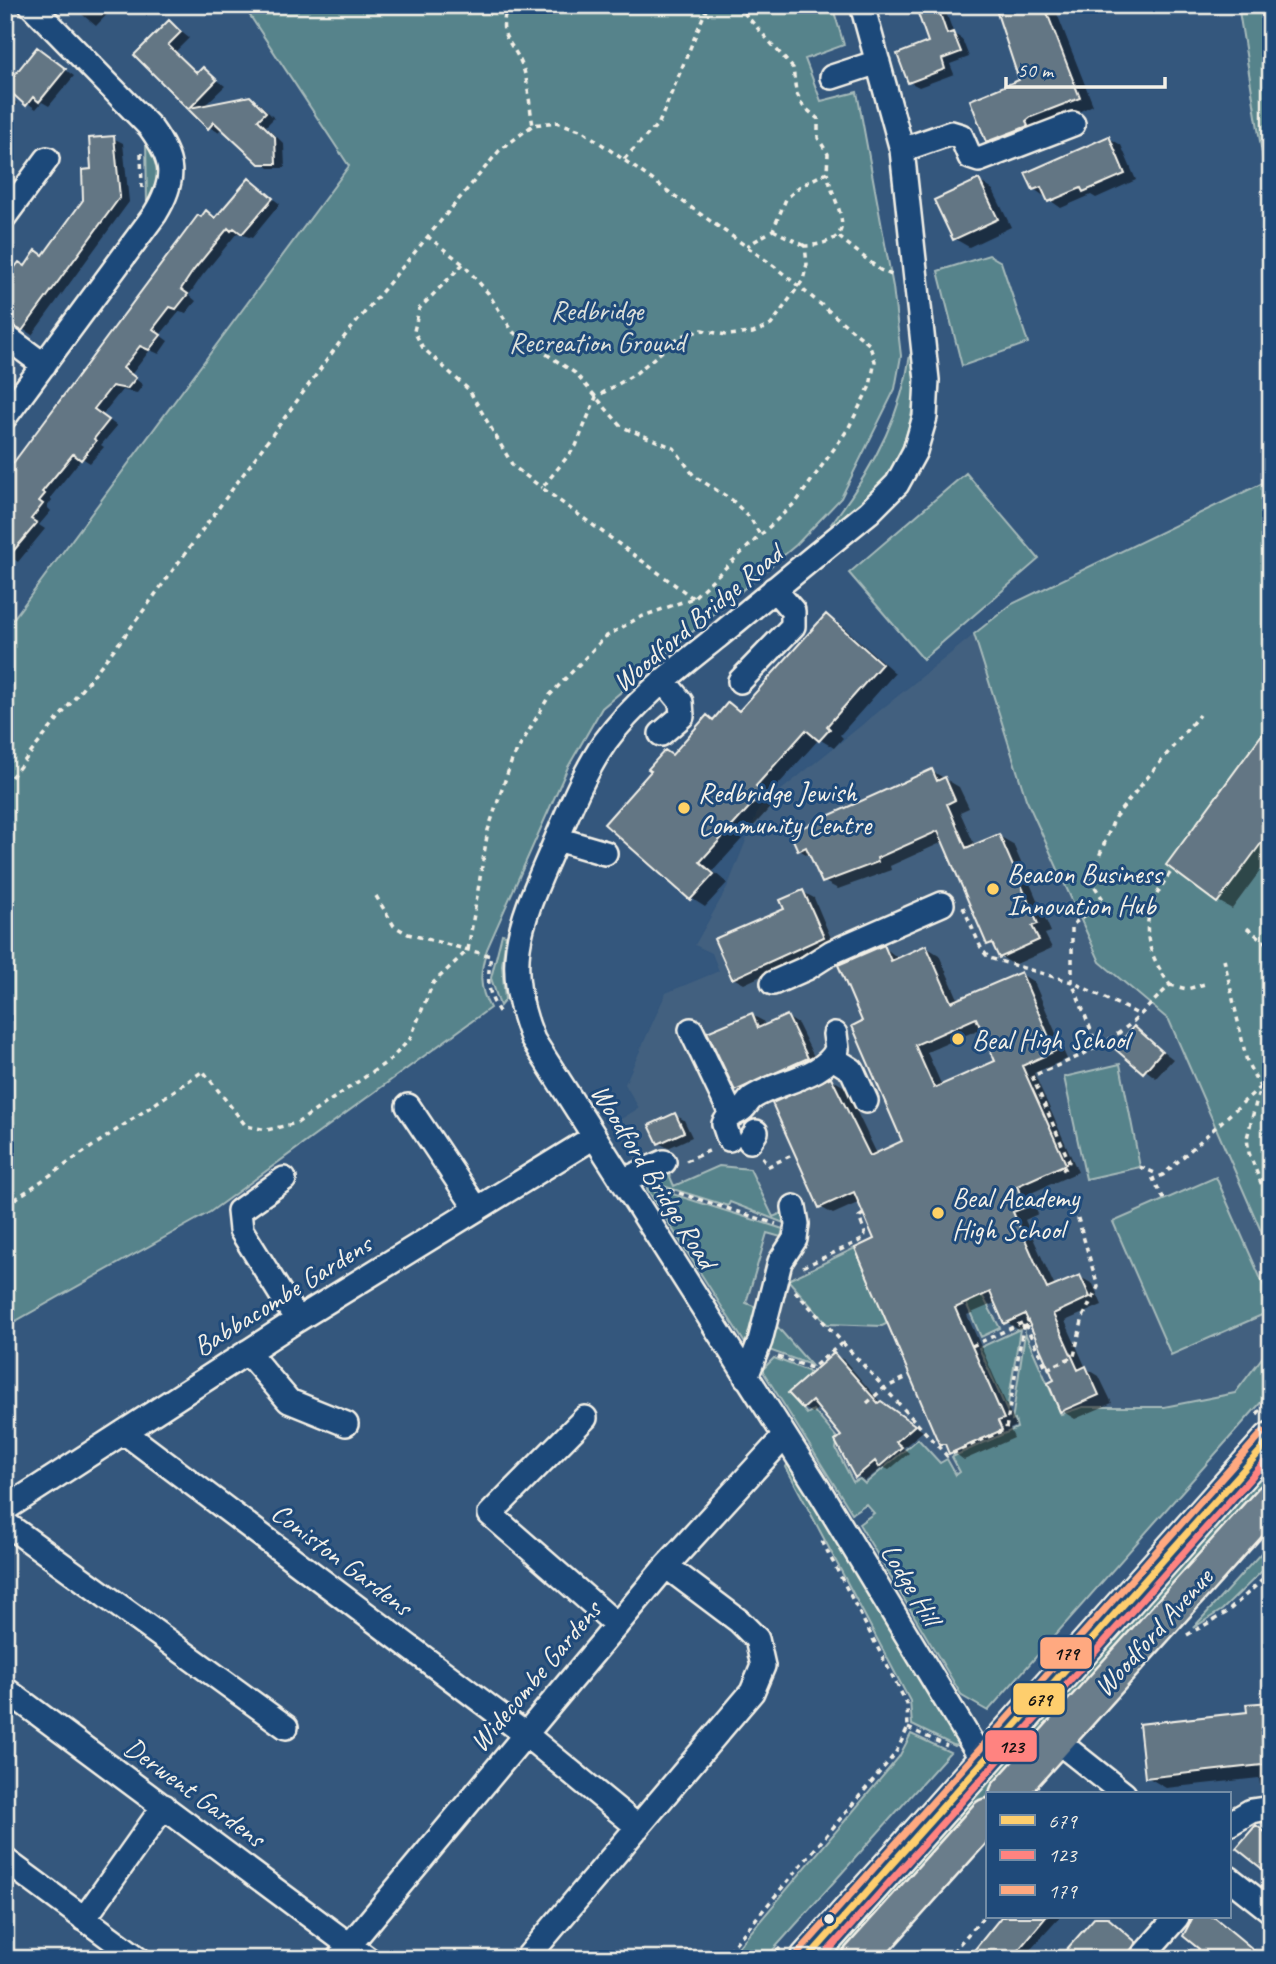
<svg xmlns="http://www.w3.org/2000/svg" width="1276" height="1964" font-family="Caveat,sans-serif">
<rect width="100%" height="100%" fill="#34577d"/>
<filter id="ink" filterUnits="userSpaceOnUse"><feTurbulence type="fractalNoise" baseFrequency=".0143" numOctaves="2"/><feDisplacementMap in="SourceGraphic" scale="14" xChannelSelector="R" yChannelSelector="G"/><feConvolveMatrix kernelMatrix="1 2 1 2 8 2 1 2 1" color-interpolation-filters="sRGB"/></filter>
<g filter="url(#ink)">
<path fill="#42607f" d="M1271,479V1346L1235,1393L862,1529L874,1513L827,1462L762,1370L767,1367L762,1359L613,1124L639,1108L625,1084L666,993L719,971L712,953L695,945L727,888L759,808L1012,604Z"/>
<path fill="#57838b" stroke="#a6baba" stroke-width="2" d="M243,5H832L844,45L805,59L821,101L857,92L893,287L901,356L895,389L841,498L796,545L602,708L568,767L487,949C480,971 478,987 490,1008L210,1212L5,1327V630L349,166Z
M1238,5H1271V209Z
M146,137C160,162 163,181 147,205Z
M989,255L1001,262L1028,343L962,366L938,271Z
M910,355L914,356C918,401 909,451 879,486C867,501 847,513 833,526L831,524C869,475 901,418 910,355Z
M966,473L1039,559L923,659L849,573Z
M1271,479V1254L1169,1020L1100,962L1026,799L974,634L1012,604Z
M502,934L506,935L502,965L505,1000L500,1006L491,978Z
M1120,1064L1140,1167L1086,1179L1064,1077Z
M719,1166L750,1169L773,1217L784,1212V1223L730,1202L728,1206L663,1186L659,1176L668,1172L674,1186Z
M1216,1177L1271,1302V1311L1171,1355L1113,1222Z
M648,1181L655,1192L660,1190L783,1229L781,1237L767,1233L746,1303L759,1308L748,1348L647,1189Z
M855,1248L888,1323L882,1326L827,1324L788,1280Z
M977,1286L1000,1328L981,1337L966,1303Z
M774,1323L811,1365L766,1349Z
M1020,1329L1007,1411L979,1348Z
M1025,1333L1061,1414L1083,1407H1164L1235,1393L1271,1346V1391L988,1711L962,1696L859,1524L874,1513L866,1504L852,1513L762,1370L774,1358L808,1371L810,1374L789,1393L807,1414L813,1410L838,1439L836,1449L853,1482L860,1479L865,1484L918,1439L940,1463L947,1459L956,1475L960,1472L952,1457L1017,1428L1015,1420L1012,1421Z
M1271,1459V1479L842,1959H824Z
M789,1461L962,1739L955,1746L912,1725L910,1701L786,1467Z
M1271,1542V1567L1261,1572L1222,1610L1193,1628Z
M911,1734L950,1752L765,1959H728L899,1757Z"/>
<path fill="#0007" fill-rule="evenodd" d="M71,5H116L96,26Z
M917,5H951L944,7L954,34L962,39L969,57L950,64L954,74L919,87L909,82L930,43Z
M1022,5L1054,6L1093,105L1001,149L988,141L1021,81Z
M169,22L189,38L176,51L199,74L203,69L225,86L204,106L249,98L259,103L274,118L266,126L284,144L285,168H269L223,127L218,132L209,127L136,55Z
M37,49L74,76L49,106L42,102L36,109L6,88Z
M5,93L17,103L5,119Z
M113,138L123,143L129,202L32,335L18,326L5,331V285L44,257L85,201L93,171Z
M1109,138L1121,145L1136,180L1096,198L1091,195L1061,208L1034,189Z
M250,181L280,204L252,238L237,233L202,276L189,295L196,301L186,313L180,311L160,335L168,341L159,354L150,350L131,375L143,385L137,393L122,390L102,415L117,426L101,445L104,447L90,463L82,458L50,498L52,500L47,507L51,511L39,525L45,529L18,562L12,558L5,566V479L206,213L216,219Z
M979,181L993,190L1011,227L969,247L955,239Z
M826,616L840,624L895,673L840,735L843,738L834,748L819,739L769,795L776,801L713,871L727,883L705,907L691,898L673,756L729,704L741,711Z
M1271,742V856L1232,909L1218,901Z
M932,771L959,787L969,808L960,812L975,846L999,836L1013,844L1051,932L1045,934L1052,948L1014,965L1000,956L997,948L989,944L943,842L890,866L891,870L838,889L823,881L813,858L799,850Z
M803,892L814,898L833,943L744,984L733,978Z
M884,947L899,959L926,947L939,955L959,1001L1021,974L1034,982L1067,1059L1034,1073L1078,1172L1029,1194L1038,1214L1025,1220L1055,1287L1080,1277L1093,1284L1102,1305L1065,1321L1086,1368L1099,1376L1112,1403L1075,1419L1062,1411L1057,1381L1032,1324L1019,1330L1006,1322L997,1302L967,1315L1016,1426L1010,1429L1014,1438L964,1460L941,1443L876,1240L860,1202L833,1214L820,1207L831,1079L845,1087L877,1154L905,1142L864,1022ZM982,1028L997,1061L942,1086L927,1052Z
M752,1015L763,1021L765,1027L787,1017L798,1024L818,1065L748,1096L737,1090Z
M1134,1029L1173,1059L1156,1078L1117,1048Z
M675,1115L684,1120L692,1137L668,1148L659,1143Z
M835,1355L844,1360L881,1403L923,1431L903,1448L909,1453L889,1470L883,1467L865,1481L857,1476L844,1436L819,1407L813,1413L804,1408Z
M1271,1703V1791L1260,1785L1259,1778L1166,1788L1147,1777Z
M1005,1917H1060L1022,1959H967Z
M1097,1917H1106L1139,1946L1130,1959H1060Z
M1192,1917H1212L1267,1959H1197L1202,1949Z"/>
<path fill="#647684" stroke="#f4f1e8" stroke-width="2" fill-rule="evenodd" d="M915,5H937L947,34L953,32L961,52L942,59L945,69L908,83L897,54L928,42Z
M1017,5H1044L1080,98L1031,117L1026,121L1028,126L986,142L970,100L1019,80L997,13Z
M169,20L181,32L168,45L197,73L203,67L217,80L190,108L250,96L266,112L258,120L275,137L276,164H259L214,122L208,129L134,55Z
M37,47L66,69L39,102L33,97L26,106L5,87Z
M114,136L120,197L22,331L5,322V280L19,262L25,266L36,250L43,255L83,200L82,170L91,169L89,138Z
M1109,136L1125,174L1083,192L1081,188L1048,202L1041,187L1033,190L1025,173Z
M249,178L273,198L242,234L234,228L231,231L228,228L193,271L181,289L188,294L176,309L170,307L153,329L161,335L149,350L140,346L123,368L136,378L127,389L112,386L94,409L109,420L94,439L96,441L81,460L73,454L42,492L45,494L39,501L43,504L31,519L37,523L5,561V474L198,215L201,217L206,210L215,218Z
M979,179L998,219L953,240L934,200Z
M826,614L882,664L827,726L830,729L819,741L806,730L756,786L763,792L700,862L714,874L690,900L604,824L651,771L648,769L665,750L672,755L707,715L713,720L728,702L739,711Z
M1271,722V830L1217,903L1166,865Z
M932,769L937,781L945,777L955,800L947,804L966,848L999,834L1038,924L1032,926L1039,940L999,958L992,943L987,945L938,831L877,858L878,862L822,883L806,847L798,851L790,833Z
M803,890L824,937L732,979L714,939L784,909L780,900Z
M884,945L891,961L926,945L951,1002L1021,972L1055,1051L1022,1066L1066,1164L1017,1186L1026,1207L1013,1212L1047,1289L1080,1275L1090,1297L1053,1314L1078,1370L1086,1366L1099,1395L1060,1412L1048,1383L1054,1380L1025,1314L1004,1324L990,1292L955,1308L1004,1419L998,1421L1002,1430L949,1454L945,1444H939L855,1248L874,1239L854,1192L819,1208L772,1103L831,1077L870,1156L902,1141L852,1026L862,1021L838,965ZM976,1018L995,1061L934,1088L915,1045Z
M752,1013L758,1028L787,1015L808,1058L735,1091L707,1032Z
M1134,1026L1162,1051L1143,1073L1115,1049Z
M675,1113L684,1132L658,1144L649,1125Z
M834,1353L878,1403L881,1401L915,1425L896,1442L902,1447L879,1467L875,1461L855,1478L835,1441L841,1436L812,1401L803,1409L788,1393Z
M1271,1702V1764L1145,1778L1139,1724L1247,1712L1246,1704Z
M1256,1825L1271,1837V1876L1236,1848Z
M1001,1917H1046L1011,1959H967Z
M1095,1917H1107L1136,1942L1126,1959H1058Z
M1193,1917H1214L1265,1959H1192L1199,1949L1183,1936Z"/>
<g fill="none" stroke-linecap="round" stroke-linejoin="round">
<defs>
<path id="minor" d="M862,5L902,150L927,380L925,417L915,451L897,484L869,512C818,553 768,595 717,637C677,669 636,700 605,742C581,777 566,818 549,857C518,928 503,964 533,1040L816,1485L984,1763
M832,77L878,62
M902,150L951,133L961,136L970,157L979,160L1073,124
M5,216L47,159
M5,336L44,365
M5,417L155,214C177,178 174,160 150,127L31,5
M740,681L793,626V611L774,589
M661,734L682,716L681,702L663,680
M557,839L605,853
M773,983L807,968L832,952L942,904
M691,1030L731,1114
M833,1058L852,1070L866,1101
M408,1106L476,1208
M729,1139L724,1124C729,1114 733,1115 741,1110C745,1108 748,1101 752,1098C776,1081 825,1078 837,1049L835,1034
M750,1141L756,1132
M284,1179L239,1211L241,1230L297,1320
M622,1181L664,1162
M247,1352L289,1401L346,1424
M746,1377L760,1341L780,1262L795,1239L797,1224L794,1207
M585,1418L490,1514L617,1625
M124,1432L525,1734L638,1827
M5,1509L297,1320L594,1137
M5,1523L286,1727
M5,1689L368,1959
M1056,1740L1124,1794
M1229,1824L1251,1811L1271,1808
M5,1860L139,1959
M1229,1878L1271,1911
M84,1919L164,1806
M338,1959L666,1566L784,1437
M526,1959L752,1692L763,1666L757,1639L739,1621L666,1566
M1140,1959L1177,1917"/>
<path id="highway" d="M1007,1794L1271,1500
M807,1959L1271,1439
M859,1959L987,1816"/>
</defs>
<use href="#minor" stroke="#f4f1e8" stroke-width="28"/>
<use href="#highway" stroke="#f4f1e8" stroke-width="38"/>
<path stroke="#f4f1e8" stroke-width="3.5" stroke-dasharray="5 5" stroke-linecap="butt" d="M509,5C495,37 511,38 522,65C529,82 529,106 533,125
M737,5L793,68L796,92L803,106L818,119V138L828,154L827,172L799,187L786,199L773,230L747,246
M141,153L142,188
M624,159L659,123L708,5
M773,230L805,246
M427,236L463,264L488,293L513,332L575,373L622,427L674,448L694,476L732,500L751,519L760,535
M839,237L880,270L894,276
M463,264L419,309L414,331L423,348L469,390L513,466L542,488
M693,598L542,488L576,446L596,397L635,374L679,337L702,330L726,335L753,333L771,325L803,280L807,264L805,246C866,241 834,209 827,172
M5,785L127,633L340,342L499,151L533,125L556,122L583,131L774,266L869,344L875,361L870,386L848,429L797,501L693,598L638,618L605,637L549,696L512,760L488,830L468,950L433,983L410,1039L390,1060L297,1123L267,1130L246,1126L203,1071L5,1206
M376,896L394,926L408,934L491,956C487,978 487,995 500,1013
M963,907L982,950L989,958L1072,982L1140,1015L1170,985C1138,940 1141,913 1173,869
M1247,928L1271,947
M1224,959L1247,1062L1260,1087L1247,1138L1249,1153L1271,1208
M1170,985L1187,989L1205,984
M1098,1048L1072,982V925L1104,901L1090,879L1115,817L1199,715
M762,1157L769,1166L794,1154
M686,1161L711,1150
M1140,1167L1155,1173
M1062,1170L1068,1166L1069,1161L1032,1076C1072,1060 1108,1046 1139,1016
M660,1187L776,1224
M1164,1199L1153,1179L1163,1175L1260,1087L1271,1072
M803,1267L864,1239L865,1233L859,1217L863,1214
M795,1291L947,1456L1006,1429L1024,1322L1028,1320
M972,1346L1024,1322L1047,1369L1074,1356L1083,1317L1098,1287L1074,1205
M778,1357L812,1368L842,1343
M867,1403L883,1389L909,1376
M1257,1414L1271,1398
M1187,1635L1226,1613L1271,1572
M908,1728L947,1746
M722,1959L895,1754L908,1728L907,1704L822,1541
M770,1959L783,1945
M946,1959L987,1913"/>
<use href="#minor" stroke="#1f4a7a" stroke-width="23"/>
<use href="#highway" stroke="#6b7d8b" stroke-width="33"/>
<defs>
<path id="bus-1" d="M807,1959L1271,1439"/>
<path id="bus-2" d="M821,1959L1271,1455"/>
<path id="bus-3" d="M799,1952L1263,1432"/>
</defs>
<use href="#bus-1" stroke="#1f4a7a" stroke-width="12"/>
<use href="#bus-2" stroke="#1f4a7a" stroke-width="12"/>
<use href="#bus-3" stroke="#1f4a7a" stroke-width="12"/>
<use href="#bus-1" stroke="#fece6d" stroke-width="7"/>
<use href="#bus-2" stroke="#ff8380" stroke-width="7"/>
<use href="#bus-3" stroke="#ffa980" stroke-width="7"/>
</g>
</g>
<g fill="#ffd166" stroke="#1f4a7a" stroke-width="2.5">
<circle cx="684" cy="808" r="7"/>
<circle cx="993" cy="889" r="7"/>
<circle cx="958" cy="1039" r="7"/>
<circle cx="938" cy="1213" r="7"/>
</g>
<circle fill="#f4f1e8" stroke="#1f4a7a" stroke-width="2.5" cx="829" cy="1919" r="6"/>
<g text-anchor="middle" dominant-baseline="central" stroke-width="6" stroke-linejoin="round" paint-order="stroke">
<g font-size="28" fill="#dce0da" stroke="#1f4a7a">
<text x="597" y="310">Redbridge<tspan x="597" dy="32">Recreation Ground</tspan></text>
</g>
<g font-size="28" fill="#f4f1e8" stroke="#1f4a7a">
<text transform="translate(697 618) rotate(-40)">Woodford Bridge Road</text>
<text transform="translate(654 1176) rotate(58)">Woodford Bridge Road</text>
<text transform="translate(282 1295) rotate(-32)">Babbacombe Gardens</text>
<text transform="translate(342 1559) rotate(37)">Coniston Gardens</text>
<text transform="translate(911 1584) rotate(59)">Lodge Hill</text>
<text transform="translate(1153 1632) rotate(-48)">Woodford Avenue</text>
<text transform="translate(535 1676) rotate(-50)">Widecombe Gardens</text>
<text transform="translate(195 1792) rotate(36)">Derwent Gardens</text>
</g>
<g font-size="28" fill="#f4f1e8" stroke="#1f4a7a" text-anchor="start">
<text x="698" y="792">Redbridge Jewish<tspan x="698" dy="32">Community Centre</tspan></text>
<text x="1007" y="873">Beacon Business<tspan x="1007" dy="32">Innovation Hub</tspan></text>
<text x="972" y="1039">Beal High School</text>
<text x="952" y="1197">Beal Academy<tspan x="952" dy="32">High School</tspan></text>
</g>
</g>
<g stroke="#1f4a7a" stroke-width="2.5">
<rect x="1039" y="1636" width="54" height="34" rx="7" fill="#ffa980"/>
<rect x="1012" y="1682" width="54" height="34" rx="7" fill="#fece6d"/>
<rect x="984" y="1729" width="54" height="34" rx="7" fill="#ff8380"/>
</g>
<g font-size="19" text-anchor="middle" font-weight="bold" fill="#111">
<text x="1066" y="1660">179</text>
<text x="1039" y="1706">679</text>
<text x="1011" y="1753">123</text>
</g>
<rect width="1276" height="1964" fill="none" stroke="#1f4a7a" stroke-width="28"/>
<rect x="14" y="14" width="1248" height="1936" fill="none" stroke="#f4f1e8" stroke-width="2.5" filter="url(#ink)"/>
<rect x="986" y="1792" width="245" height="126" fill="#1f4a7a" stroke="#748da6" stroke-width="2"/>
<rect x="1000" y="1815" width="35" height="10" fill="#fece6d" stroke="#748da6" stroke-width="2"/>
<text x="1048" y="1828" font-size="21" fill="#f4f1e8">679</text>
<rect x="1000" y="1850" width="35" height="10" fill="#ff8380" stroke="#748da6" stroke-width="2"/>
<text x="1048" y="1862" font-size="21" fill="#f4f1e8">123</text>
<rect x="1000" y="1885" width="35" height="10" fill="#ffa980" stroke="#748da6" stroke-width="2"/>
<text x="1048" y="1898" font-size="21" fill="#f4f1e8">179</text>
<path d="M1006 77v10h159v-10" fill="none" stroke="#f4f1e8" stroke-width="3.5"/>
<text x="1017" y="77" font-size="21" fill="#f4f1e8" stroke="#1f4a7a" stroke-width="5" paint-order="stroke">50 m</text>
</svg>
